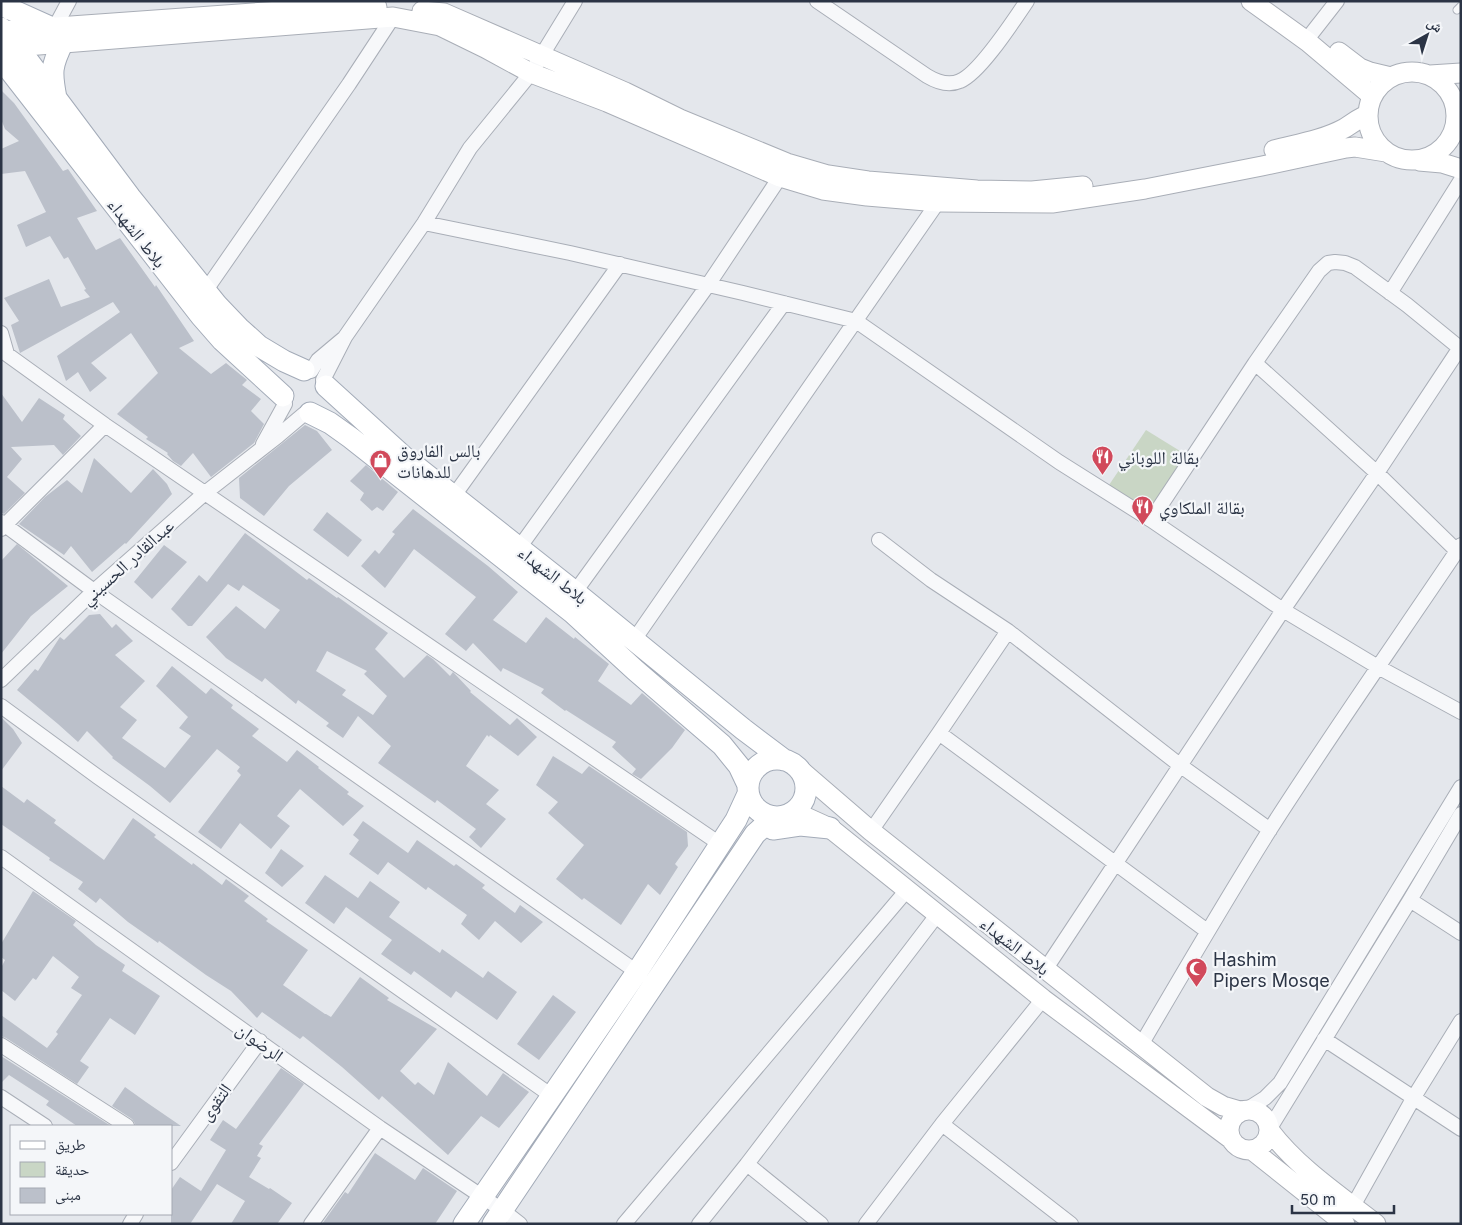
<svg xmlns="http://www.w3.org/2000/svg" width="1462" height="1225" font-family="Inter,'Noto Naskh Arabic',sans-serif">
<rect width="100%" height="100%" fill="#e4e7ec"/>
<path fill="#c9d6c5" d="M1146,430L1193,459L1151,520L1105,491Z"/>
<path fill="#bbc0ca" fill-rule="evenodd" d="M1,90L14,103L63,171L68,169L97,211L77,218L96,250L120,238L155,287L156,285L194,341L179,348L211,374L226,363L247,380L242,385L261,399L251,411L264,424L254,443L211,477L193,453L181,466L173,461L167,454L168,453L146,439L148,437L117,414L158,373L131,333L91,363L107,378L90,392L78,372L66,381L57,356L120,312L113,302L20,353L11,325L19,321L4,298L49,279L61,307L90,297L84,290L86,289L68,257L64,259L50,236L26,247L17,225L46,212L25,171L1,174V149L19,141L5,129L1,119Z
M1,393L22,422L39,398L65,415L63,419L81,436L63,455L54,445L11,447L22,459L7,477L25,493L4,514L1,512Z
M305,425L317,431L332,450L289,486L264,516L240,498L239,478Z
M94,458L131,493L153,469L167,484L172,494L126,544L125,543L92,572L71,546L64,555L19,524L45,497L67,480L82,493Z
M366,465L398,492L383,511L377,507L372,511L360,500L364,493L350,481Z
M413,509L488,566L518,592L493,620L526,643L546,617L574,639L575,637L609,664L598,681L631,705L642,693L685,730L672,748L641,779L632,774L636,769L612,747L616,742L566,710L565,711L541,693L544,689L503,668L501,672L473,643L466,651L445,634L476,597L414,549L385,588L361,566L375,550L379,554L395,534L392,532Z
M327,512L362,540L348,557L313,530Z
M245,533L307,580L309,578L337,598L338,597L388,633L375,649L404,678L427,655L433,659L450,676L453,672L454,673L471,691L470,692L510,725L517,718L537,737L518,756L490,735L489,737L487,735L466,766L499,790L486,804L506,819L481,848L469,837L476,829L437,800L435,803L378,763L391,746L358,716L343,738L326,726L329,723L298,700L296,704L265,678L262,682L226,658L206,637L236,606L265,629L280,610L243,585L239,591L228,584L192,626H188L171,609L199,575L207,582ZM327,651L367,671L364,674L387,696L373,715L342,695L346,690L316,671Z
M17,544L68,586L31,616L1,654V561Z
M164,545L187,562L152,599L134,582Z
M100,614L112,628L116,624L133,641L115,655L145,681L120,707L137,720L122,738L165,768L191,736L179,728L188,717L156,686L172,666L206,694L211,688L233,705L231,708L259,729L252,736L287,762L297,750L319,767L318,768L349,792L347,794L364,806L343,826L300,789L277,816L290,826L271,849L240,823L221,849L198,832L241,775L237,771L240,767L217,749L170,803L150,786L112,758L113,757L87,731L78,742L58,724L17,690L35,669L38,671L60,637L64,640L89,615Z
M1,717L13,729L22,743L1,771Z
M553,756L582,774L589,766L687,832L688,846L675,864L678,867L660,895L648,884L621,925L584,898L582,900L556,879L584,845L548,813L558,802L536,785Z
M1,786L24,803L27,799L56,820L54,823L104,860L133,818L156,835L154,837L192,865L193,863L222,885L226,879L249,896L244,901L268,919L266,921L308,950L283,985L325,1014H326L331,1017L360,977L389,998L387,1000L437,1029L400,1071L415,1085L418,1082L434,1095L448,1062L487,1096L503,1073L529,1092L499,1128L481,1116L448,1155L382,1096L379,1100L342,1067L303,1036L300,1039L262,1012L257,1018L231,991L206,975L159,941L158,943L128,922L100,898L96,903L78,889L83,882L49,860L50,858L1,824Z
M363,821L408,853L417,840L454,866L456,864L485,885L482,888L515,913L520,905L543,922L521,943L495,921L479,940L461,924L467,915L428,887L426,890L388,862L378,875L349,854L359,840L353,835Z
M281,849L304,866L282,887L265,873Z
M325,875L358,898L370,881L400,902L389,917L440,953L442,949L483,978L488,971L517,992L497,1020L456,991L451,998L414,971L411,975L381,954L392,940L346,907L334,924L305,903Z
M33,891L76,921L73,925L96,945L125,965L122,971L160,996L135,1035L110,1018L80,1061L89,1067L77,1084L6,1038L1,1036V1015L47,1048L58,1034L56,1032L82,995L71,988L79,977L53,956L36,980L33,978L15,1001L1,990V968L5,960L1,957V944Z
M553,995L576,1012L539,1060L517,1044Z
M1,1056L111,1126H77L46,1105L49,1101L9,1075L1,1083Z
M281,1068L304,1084L259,1144L263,1146L257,1156L261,1158L249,1177L269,1189L270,1188L292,1203L277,1224H231L245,1201L217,1184L190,1224H171V1190L180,1177L201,1191L226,1150L210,1140L223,1120L236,1129Z
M125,1087L146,1102L181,1126H136L134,1122L132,1119L112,1106Z
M375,1153L415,1180L423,1168L457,1191L435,1224H322L345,1192L348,1194Z"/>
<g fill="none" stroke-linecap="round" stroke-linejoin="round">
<defs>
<path id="lane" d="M1457,10L1461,6"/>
<path id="street" d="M817,1L927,76C937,82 949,86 960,81C980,73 1014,20 1027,1
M55,27L69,1
M1312,33L1337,1
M424,223L570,253L743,293L856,321L1059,462L1151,520L1283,610L1378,667L1461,712
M206,290L349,84L393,17
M1390,293L1461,180
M1,333L7,354
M1,350L105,425L720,844
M1255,363L1377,473L1457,551
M311,371L318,360L343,339
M323,380L345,337L424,223L470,148L531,73L575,1
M263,444L285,404
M453,497L620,264
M1151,520L1255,363L1319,271L1328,263L1335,262L1345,263L1355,267L1407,305L1461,349
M1,522L94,591L637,972
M1,529L105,425
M879,540L931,580L1008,631L1181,766L1270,830
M519,548L708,285L780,177
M575,592L784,303
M634,640L938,202
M1,680L94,591L205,493L278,436L304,414
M1,706L98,777L552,1096
M939,733L1207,931
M871,831L939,733L1008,631
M1,857L380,1128L502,1210L520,1224
M1410,900L1461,933
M1045,970L1283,610L1377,473L1461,346
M1324,1039L1461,1129
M1,1045L127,1126
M1141,1045C1183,973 1225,901 1269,831C1331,734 1397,640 1461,545
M1,1097L45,1126
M1246,1110L1265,1098L1280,1083L1461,787
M942,1124L1071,1224
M1270,1128L1410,900L1461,814
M171,1163L260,1041
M747,1164L821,1224
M1353,1206L1414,1097L1461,1021
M130,1224L136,1214
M311,1224L380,1128
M624,1224L907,890
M699,1224L747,1164L937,915
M866,1224L942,1124L1043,999"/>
<path id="secondary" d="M1251,1L1308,42L1372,96
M422,11L444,13L625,92L680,119L787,163L828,175L868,181L977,190L1032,191L1083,186
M1,31L280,11L334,7H377
M1,48L393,17L440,26L485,48L531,73L607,102L780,177L823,190L867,196L938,202L1052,203L1145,189L1262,166L1346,148L1355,147L1386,152
M1339,52L1360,68L1370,72L1391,77
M1368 116a44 44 0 1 1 88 0a44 44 0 1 1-88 0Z
M1430,75L1461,73
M1274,150C1297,144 1323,140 1345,128C1352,123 1360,118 1368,114
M1419,161L1442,163L1461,169
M798,768L871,831L1207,1097L1223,1106L1240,1111
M786,816L808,818L830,828L1043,999L1231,1139
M1229 1130a20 20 0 1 1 40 0a20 20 0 1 1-40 0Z
M1270,1131C1298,1168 1339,1195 1376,1224
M1252,1150L1345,1224"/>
<path id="primary" d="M1,5L50,27
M1,28L17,46L130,197L217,305L239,328L259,346L284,361L304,370
M1,59L201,316L222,340L283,396
M56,98C51,72 51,66 63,42
M326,386L404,457L575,592L743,729L784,760
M310,413L330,423L351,438L573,613L635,670L722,745L739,766L748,785
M748 788a29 29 0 1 1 58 0a29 29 0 1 1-58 0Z
M773,829L800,825L830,828
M464,1224L637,972L736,820L748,794
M493,1224L755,834L774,817"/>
</defs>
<use href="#lane" stroke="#a9aeb7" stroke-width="9"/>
<use href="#street" stroke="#a9aeb7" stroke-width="16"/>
<use href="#secondary" stroke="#a9aeb7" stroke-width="21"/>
<use href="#primary" stroke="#a3abb8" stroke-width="23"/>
<use href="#lane" stroke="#f7f8fa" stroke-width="7"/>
<use href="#street" stroke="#f7f8fa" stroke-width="14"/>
<use href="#secondary" stroke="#fff" stroke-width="19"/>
<use href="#primary" stroke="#fff" stroke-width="21"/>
</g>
<defs>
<symbol id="restaurant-pin" viewBox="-11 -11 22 30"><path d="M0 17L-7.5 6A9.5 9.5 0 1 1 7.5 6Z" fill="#d1495b" stroke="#f4f6f9"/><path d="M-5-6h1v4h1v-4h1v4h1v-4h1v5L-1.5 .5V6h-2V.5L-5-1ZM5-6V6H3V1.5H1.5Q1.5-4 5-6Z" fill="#fff"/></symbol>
<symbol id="shop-pin" viewBox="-11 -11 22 30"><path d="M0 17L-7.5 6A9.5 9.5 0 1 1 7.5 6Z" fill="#d1495b" stroke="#f4f6f9"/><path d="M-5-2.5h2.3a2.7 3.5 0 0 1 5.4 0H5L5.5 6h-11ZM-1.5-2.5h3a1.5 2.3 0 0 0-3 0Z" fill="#fff"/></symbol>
<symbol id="mosque-pin" viewBox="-11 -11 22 30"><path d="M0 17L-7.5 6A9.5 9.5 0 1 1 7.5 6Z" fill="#d1495b" stroke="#f4f6f9"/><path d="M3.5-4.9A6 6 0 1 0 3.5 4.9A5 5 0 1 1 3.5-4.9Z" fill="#fff"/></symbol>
</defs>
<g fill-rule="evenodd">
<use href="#restaurant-pin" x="1090" y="444" width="25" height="34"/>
<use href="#shop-pin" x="368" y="448" width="25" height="34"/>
<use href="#restaurant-pin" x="1130" y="494" width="25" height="34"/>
<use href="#mosque-pin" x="1184" y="956" width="25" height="34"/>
</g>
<g text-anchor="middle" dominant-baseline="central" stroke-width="4.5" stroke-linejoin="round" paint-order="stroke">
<g font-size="18" fill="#2b3445" stroke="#f4f6f9">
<text transform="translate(137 233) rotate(52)">بلاط الشهداء</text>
<text transform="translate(127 562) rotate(-42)">عبدالقادر الحسيني</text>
<text transform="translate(553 575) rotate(38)">بلاط الشهداء</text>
<text transform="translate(1015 946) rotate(38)">بلاط الشهداء</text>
<text transform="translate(260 1042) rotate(36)">الرضوان</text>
<text transform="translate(215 1102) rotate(-54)">التقوى</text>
</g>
<g font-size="18" fill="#2b3445" stroke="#f4f6f9" text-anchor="start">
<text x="397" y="450">بالس الفاروق<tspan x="397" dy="21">للدهانات</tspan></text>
<text x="1118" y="457">بقالة اللوباني</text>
<text x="1159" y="507">بقالة الملكاوي</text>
<text x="1213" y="959">Hashim<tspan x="1213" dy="21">Pipers Mosqe</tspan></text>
</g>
</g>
<rect width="1462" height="1225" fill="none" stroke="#2b3445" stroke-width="5"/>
<rect x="10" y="1125" width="162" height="90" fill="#f4f6f9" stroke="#a4a8b1"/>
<rect x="20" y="1141" width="25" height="8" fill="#ffffff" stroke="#a4a8b1"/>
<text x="55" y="1150" font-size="15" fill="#2b3445">طريق</text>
<rect x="20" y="1162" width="25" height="15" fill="#c9d6c5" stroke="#a4a8b1"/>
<text x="55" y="1175" font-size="15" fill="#2b3445">حديقة</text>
<rect x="20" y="1188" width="25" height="15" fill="#bbc0ca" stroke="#a4a8b1"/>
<text x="55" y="1200" font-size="15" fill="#2b3445">مبنى</text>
<g transform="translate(1427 35) rotate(39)" stroke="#f4f6f9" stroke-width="4" paint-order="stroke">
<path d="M0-4L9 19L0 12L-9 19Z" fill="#2b3445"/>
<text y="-8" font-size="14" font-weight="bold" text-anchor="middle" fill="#2b3445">ش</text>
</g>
<path d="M1292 1205v8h102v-8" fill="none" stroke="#2b3445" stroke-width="2.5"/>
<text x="1300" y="1205" font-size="15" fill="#2b3445" stroke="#f4f6f9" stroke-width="4" paint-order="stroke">50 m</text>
</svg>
